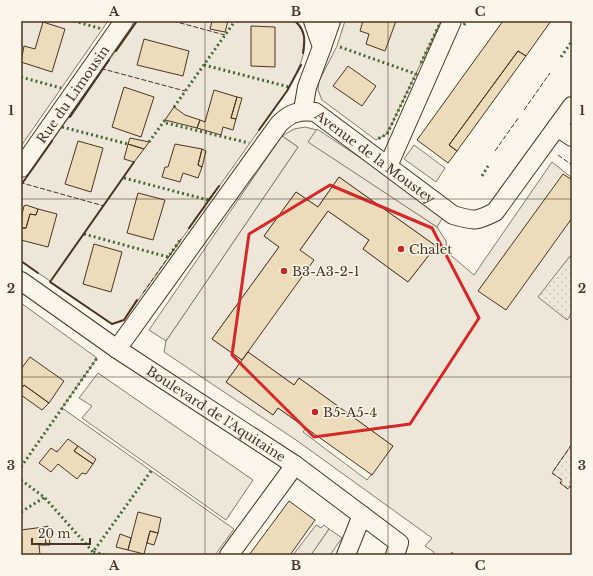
<svg xmlns="http://www.w3.org/2000/svg" width="593" height="576" font-family="'Libre Baskerville',serif">
<defs>
<pattern id="park-dots" width="8" height="8" patternUnits="userSpaceOnUse"><rect width="8" height="8" fill="#ede6d9"/><path d="M2 2h.1M6 6h.1" fill="none" stroke="#cdc6ba" stroke-width="1.8" stroke-linecap="round"/></pattern>
</defs>
<rect width="100%" height="100%" fill="#fbf6e9"/>
<path fill="#ede6d9" stroke="#887966" fill-rule="evenodd" d="M21,21H108L21,146Z
M137,21H295C316,41 298,70 287,91L124,320L112,324L21,261V185Z
M345,21H441L387,134L376,140L322,100L318,90L319,81L337,46Z
M305,127L317,130L309,142L437,227L446,241L447,252L474,275L552,162L572,178V555H453L452,552L450,555H432L434,552L425,546L432,538L296,440L164,352L166,341L298,147L282,136L294,129ZM339,177L436,246L408,282L363,249L369,240L328,211L300,250L248,352L294,385L299,378L393,446L367,480L303,432L306,428L278,408L273,415L226,382L242,360L212,339L279,247L264,236L296,192L318,207Z
M21,303L97,358L62,408L234,529L215,555H21Z
M316,525L321,528L324,525L329,529L311,555H293Z"/>
<path fill="url(#park-dots)" stroke="#887966" d="M570,256L572,257V313L567,320L538,297Z
M572,444V487L570,486L568,489L560,483L562,480L552,473Z"/>
<path fill="#ede7d9" stroke="#887966" d="M317,129L445,214L437,227L308,142Z
M282,136L298,147L166,341L149,330Z
M414,145L445,168L436,182L404,159Z
M98,373L253,480L226,520L82,418L92,406L79,398Z
M329,529L342,538L330,555H311Z"/>
<path fill="#ecdcbc" stroke="#4a3520" d="M212,21H228L225,32L210,29Z
M363,21H396L385,51L366,44L369,34L360,31Z
M503,21H551L526,56L518,51L449,145L457,151L448,163L417,140Z
M43,22L65,29L52,72L21,62L24,46L35,49Z
M251,26L275,27V67L251,66Z
M144,39L189,51L183,76L137,65Z
M518,51L526,56L457,151L449,145Z
M348,66L376,86L362,106L333,86Z
M124,87L154,97L141,137L112,127Z
M214,90L237,97L231,118L236,119L233,130L223,127L221,135L197,128L200,120L205,122Z
M237,97L242,98L236,119L231,118Z
M174,107L185,115L200,120L197,128L165,120Z
M130,138L149,142L144,149L128,144Z
M78,141L103,148L91,192L65,184Z
M128,144L144,149L134,162L124,159Z
M175,144L202,149L198,165L202,167L198,178L183,173L180,182L162,177L165,167H168Z
M202,149L206,151L202,167L198,165Z
M563,174L572,180V218L506,310L478,291Z
M339,177L436,246L408,282L363,249L369,240L328,211L300,250L314,260L242,360L212,339L279,247L264,236L296,192L318,207Z
M138,193L165,200L153,240L127,233Z
M26,205L38,209L36,215L30,214L26,228H21V218L24,206Z
M38,209L57,214L48,247L21,240V228H26L30,214L36,215Z
M94,244L122,252L111,292L83,284Z
M248,352L294,385L299,378L393,446L372,475L278,408L273,415L226,382Z
M30,357L64,381L49,403L24,385L21,389V369Z
M24,385L49,403L42,410L21,395V389Z
M68,439L78,446L74,451L93,464L86,474L82,473L77,479L58,464L51,472L39,463L51,448L57,452Z
M78,446L96,459L93,464L74,451Z
M289,501L315,520L290,555H249Z
M138,512L161,518L158,533L150,531L144,554L128,550Z
M48,526L50,545H46L44,527Z
M44,527L46,545H39L40,555H21V530Z
M150,531L158,533L154,545L147,543Z
M120,534L131,538L128,550L116,547Z"/>
<g fill="none" stroke-linecap="round" stroke-linejoin="round">
<defs>
<g id="street">
<path d="M322,47L331,21"/>
<path d="M303,110L307,87L322,47L313,21"/>
<path d="M557,127L572,137"/>
<path d="M388,166L452,21"/>
<path id="s1" d="M21,168L124,21"/>
<path id="s2" d="M21,281L117,349L295,465L399,543L395,555"/>
<path id="s3" d="M117,349L279,124C290,113 299,110 315,112L453,215C474,221 475,222 495,212L572,106"/>
<path d="M229,555L295,465"/>
<path d="M346,555L362,515"/>
</g>
</defs>
<use href="#street" stroke="#4a3520" stroke-width="20"/>
<use href="#street" stroke="#fbf6e9" stroke-width="18"/>
<path stroke="#436837" stroke-width="3" stroke-dasharray="2 3" stroke-linecap="butt" d="M74,21L102,29
M464,25L466,21
M340,47L416,74L387,134L376,140
M561,57L572,41
M421,63L441,21
M204,65L289,87
M21,77L61,88
M174,107L235,21
M166,123L249,143
M62,127L128,144
M149,142L165,120
M482,176L488,166
M124,178L208,200
M84,234L168,257L181,239
M21,467L97,358
M21,480L44,497L93,552
M21,512L45,497
M105,555L93,552L151,471"/>
<path stroke="#4a3520" stroke-width="1" stroke-dasharray="5 2" stroke-linecap="butt" d="M173,21L225,35
M295,21L300,25L305,39
M116,51L137,21
M287,91L301,65
M524,110L550,73
M70,117L103,69L185,91
M495,151L519,117
M558,155L572,165
M21,185L22,183L104,206
M208,200L219,186
M21,261L38,273
M50,282L112,324L124,320L137,300
M143,293L181,239
M572,444L552,473L562,480L560,483L568,489L570,486L572,487"/>
<path stroke="#4a3520" stroke-width="2" d="M295,21C306,31 305,40 303,53
M116,51L137,21
M70,117L109,60
M259,130L287,91L301,65
M134,162L50,282L112,324L124,320L137,300
M21,185L52,141
M189,228L219,186
M21,261L38,273"/>
</g>
<path fill="none" stroke="#d62828" stroke-width="3" stroke-linejoin="round" d="M330,185L432,228L479,318L410,424L314,437L232,355L249,234Z"/>
<path fill="none" stroke="#4a3520" stroke-width="1" stroke-opacity="0.55" d="M205,21V555M388,21V555M21,199H572M21,377H572"/>
<g fill="#c62828" stroke="#fbf6e9" stroke-width="1.5">
<circle cx="401" cy="249" r="4"/>
<circle cx="284" cy="271" r="4"/>
<circle cx="315" cy="412" r="4"/>
</g>
<g text-anchor="middle" dominant-baseline="central" stroke-width="3" stroke-linejoin="round" paint-order="stroke">
<g font-size="13" fill="#4a3520" stroke="#fbf6e9">
<text stroke="none"><textPath href="#s1" startOffset="90">Rue du Limousin</textPath></text>
<text stroke="none"><textPath href="#s3" startOffset="392">Avenue de la Moustey</textPath></text>
<text stroke="none"><textPath href="#s2" startOffset="236">Boulevard de l'Aquitaine</textPath></text>
</g>
<g font-size="13" fill="#4a3520" stroke="#fbf6e9" text-anchor="start">
<text x="409" y="249">Chalet</text>
<text x="292" y="271">B3-A3-2-1</text>
<text x="323" y="412">B5-A5-4</text>
</g>
</g>
<rect width="593" height="576" fill="none" stroke="#fbf6e9" stroke-width="44"/>
<path d="M32 538v6h58v-6" fill="none" stroke="#4a3520" stroke-width="2"/>
<text x="38" y="538" font-size="12" fill="#4a3520" stroke="#fbf6e9" stroke-width="3" paint-order="stroke">20 m</text>
<rect x="22" y="22" width="549" height="532" fill="none" stroke="#4a3520" stroke-width="1.5"/>
<g font-size="13" text-anchor="middle" font-weight="bold" fill="#4a3520">
<text x="114" y="16">A</text>
<text x="296" y="16">B</text>
<text x="480" y="16">C</text>
<text x="11" y="115">1</text>
<text x="582" y="115">1</text>
<text x="11" y="293">2</text>
<text x="582" y="293">2</text>
<text x="11" y="470">3</text>
<text x="582" y="470">3</text>
<text x="114" y="570">A</text>
<text x="296" y="570">B</text>
<text x="480" y="570">C</text>
</g>
</svg>
